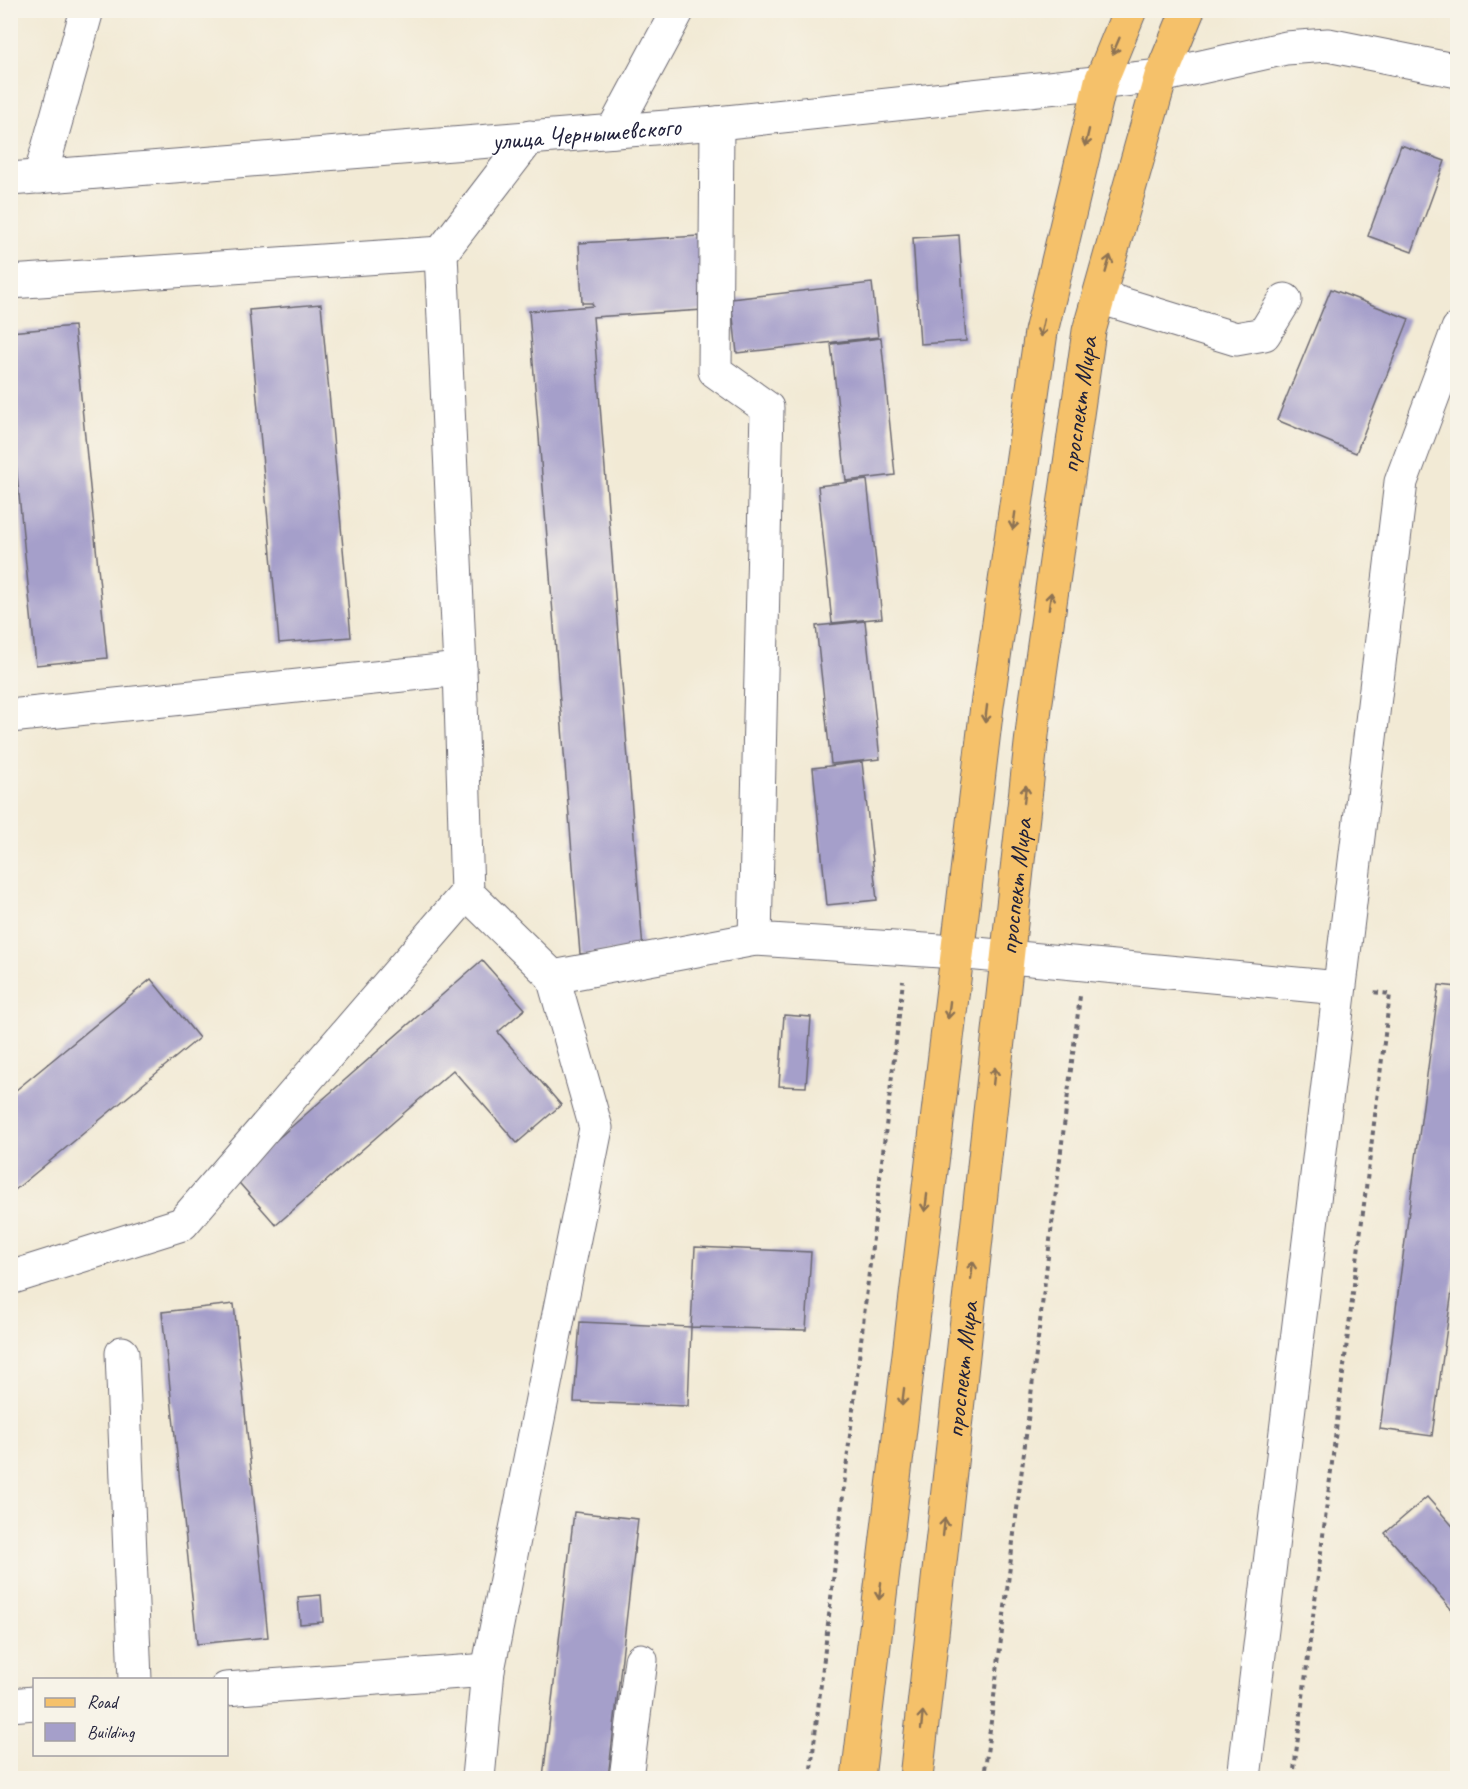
<svg xmlns="http://www.w3.org/2000/svg" width="1468" height="1789" font-family="Caveat,sans-serif">
<rect width="100%" height="100%" fill="#f7f3e8"/>
<filter id="ink" filterUnits="userSpaceOnUse"><feTurbulence type="fractalNoise" baseFrequency=".0167" numOctaves="2"/><feDisplacementMap in="SourceGraphic" scale="12" xChannelSelector="R" yChannelSelector="G"/><feConvolveMatrix kernelMatrix="1 2 1 2 8 2 1 2 1" color-interpolation-filters="sRGB"/></filter>
<filter id="wash" filterUnits="userSpaceOnUse"><feTurbulence type="fractalNoise" baseFrequency=".008" numOctaves="4" result="noise"/><feDisplacementMap in="SourceGraphic" scale="24" xChannelSelector="R" yChannelSelector="G"/><feGaussianBlur stdDeviation="1.35" result="paint"/><feColorMatrix in="noise" values="0 0 0 0 0 0 0 0 0 0 0 0 0 0 0 0 0 1.4 0 .05"/><feComposite in="paint" operator="in"/></filter>
<g filter="url(#wash)">
<rect width="100%" height="100%" fill="#f2ead5"/>
<g id="blocks">
<path fill="#a59fca" d="M1401,145L1445,161L1412,252L1368,236Z
M959,235L966,341L920,344L913,238Z
M699,236L703,310L593,317L643,949L580,954L529,311L593,306L592,303H582L579,243Z
M872,283L878,337L737,353L731,299Z
M1331,289L1409,319L1356,453L1277,420Z
M321,304L351,637L279,643L249,310Z
M74,326L107,658L36,665L10,404V332Z
M881,338L895,475L846,481L831,344Z
M867,480L882,618L832,623L818,486Z
M865,621L880,759L831,764L816,626Z
M862,762L877,900L827,905L813,768Z
M482,960L525,1009L498,1032L561,1105L517,1143L453,1070L276,1225L234,1177Z
M151,979L199,1038L10,1194V1095Z
M1439,985L1458,987V1247L1432,1436L1380,1429Z
M784,1015L811,1017L806,1087L779,1086Z
M695,1247L811,1252L806,1330L691,1327L688,1406L574,1402L580,1322L691,1327Z
M234,1304L268,1637L197,1644L162,1312Z
M1427,1497L1458,1532V1617L1385,1533Z
M574,1512L638,1519L608,1778H543Z
M321,1595L323,1622L300,1624L298,1597Z"/>
</g>
</g>
<g filter="url(#ink)">
<use href="#blocks" fill-opacity="0" stroke="#6b6871" stroke-width="1.5"/>
<g fill="none" stroke-linecap="round" stroke-linejoin="round">
<defs>
<g id="minor">
<path d="M717,123L715,371L767,408L755,939L956,952L1339,988"/>
<path d="M613,131L678,10"/>
<path d="M40,177L87,10"/>
<path id="s1" d="M10,179L717,123L1161,76L1286,48L1328,45L1458,71"/>
<path d="M10,282L441,253"/>
<path d="M1099,297L1236,339L1264,334L1285,300"/>
<path d="M460,669L441,253L530,137"/>
<path d="M10,716L460,669L467,893L553,977L755,939"/>
<path d="M10,1278L182,1224L467,893"/>
<path d="M122,1353L135,1680"/>
<path d="M488,1670L596,1128L553,977"/>
<path d="M226,1689L488,1670L478,1778"/>
<path d="M10,1705L34,1703"/>
<path d="M626,1778L641,1660"/>
<path d="M1244,1778L1401,482L1458,329"/>
</g>
<g id="major">
<path d="M858,1778L987,706L1041,332L1101,81L1130,10"/>
<path id="s2" d="M916,1778L1035,708L1089,331L1161,76L1188,10"/>
</g>
</defs>
<use href="#minor" stroke="#6b6871" stroke-width="35"/>
<use href="#major" stroke="#6b6871" stroke-width="35"/>
<path stroke="#6b6871" stroke-width="4" stroke-dasharray="4.5 4.5" stroke-linecap="butt" d="M810,1778L903,981
M984,1778L1080,996
M1293,1778L1390,994L1372,992"/>
<use href="#minor" stroke="#fff" stroke-width="33"/>
<use href="#major" stroke="#f5c16b" stroke-width="33"/>
</g>
<defs><path id="oneway-shaft" d="M-6 0H5M1.5-3L5.5 0L1.5 3" fill="none" stroke-width="1.6" stroke-linecap="round" stroke-linejoin="round" transform="scale(1.5)"/></defs>
<g stroke="#8c7253">
<use href="#oneway-shaft" transform="translate(1116 46) rotate(113)"/>
<use href="#oneway-shaft" transform="translate(1087 138) rotate(103)"/>
<use href="#oneway-shaft" transform="translate(1108 264) rotate(-74)"/>
<use href="#oneway-shaft" transform="translate(1042 328) rotate(102)"/>
<use href="#oneway-shaft" transform="translate(1014 521) rotate(98)"/>
<use href="#oneway-shaft" transform="translate(1050 601) rotate(-82)"/>
<use href="#oneway-shaft" transform="translate(986 714) rotate(97)"/>
<use href="#oneway-shaft" transform="translate(1025 794) rotate(-84)"/>
<use href="#oneway-shaft" transform="translate(949 1010) rotate(97)"/>
<use href="#oneway-shaft" transform="translate(994 1076) rotate(-84)"/>
<use href="#oneway-shaft" transform="translate(926 1203) rotate(97)"/>
<use href="#oneway-shaft" transform="translate(972 1270) rotate(-84)"/>
<use href="#oneway-shaft" transform="translate(903 1397) rotate(97)"/>
<use href="#oneway-shaft" transform="translate(944 1527) rotate(-84)"/>
<use href="#oneway-shaft" transform="translate(880 1591) rotate(97)"/>
<use href="#oneway-shaft" transform="translate(922 1720) rotate(-84)"/>
</g>
</g>
<g text-anchor="middle" dominant-baseline="central" stroke-width="4.5" stroke-linejoin="round" paint-order="stroke">
<g font-size="26" fill="#22223b" stroke="#f7f3e8">
<text stroke="none"><textPath href="#s1" startOffset="578">улица Чернышевского</textPath></text>
<text stroke="none"><textPath href="#s2" startOffset="1383">проспект Мира</textPath></text>
<text stroke="none"><textPath href="#s2" startOffset="897">проспект Мира</textPath></text>
<text stroke="none"><textPath href="#s2" startOffset="411">проспект Мира</textPath></text>
</g>
</g>
<rect width="1468" height="1789" fill="none" stroke="#f7f3e8" stroke-width="36"/>
<rect x="33" y="1678" width="195" height="78" fill="#f7f3e8" stroke="#a29fa3" stroke-width="1.5"/>
<rect x="45" y="1698" width="30" height="9" fill="#f5c16b" stroke="#a29fa3" stroke-width="1.5"/>
<text x="87" y="1708" font-size="18" fill="#22223b">Road</text>
<rect x="45" y="1723" width="30" height="18" fill="#a59fca" stroke="#a29fa3" stroke-width="1.5"/>
<text x="87" y="1738" font-size="18" fill="#22223b">Building</text>
</svg>
